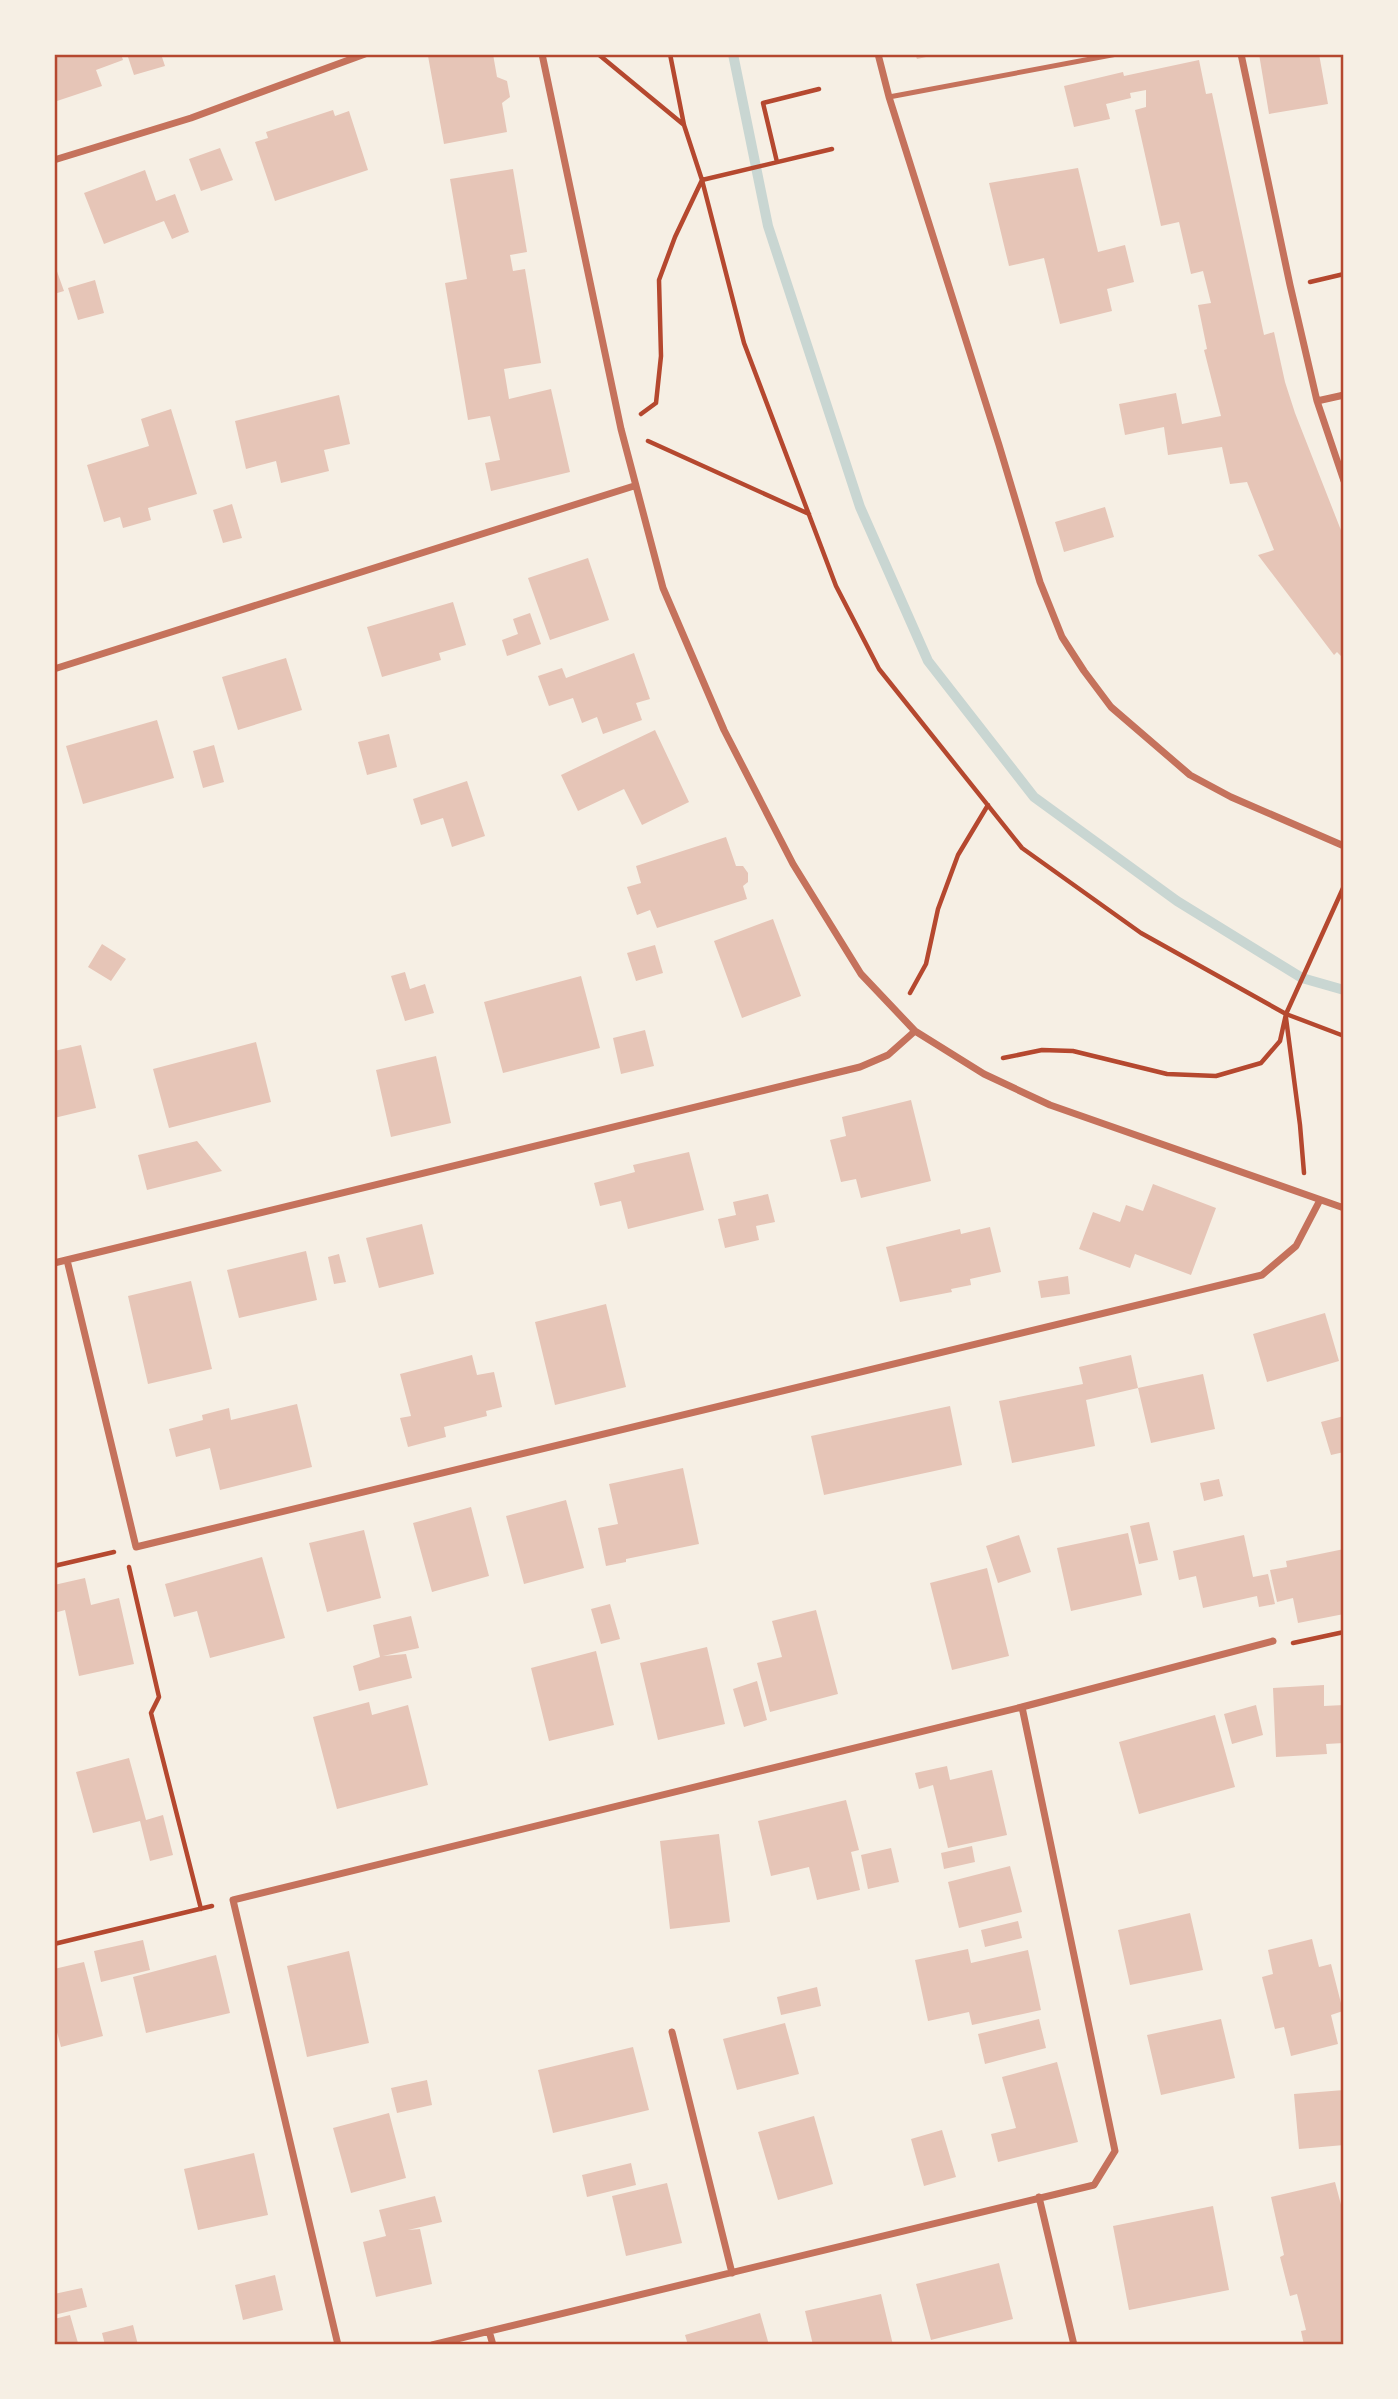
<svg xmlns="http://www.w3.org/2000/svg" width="1398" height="2399" font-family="'Golos Text',sans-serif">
<rect width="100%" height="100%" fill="#f6efe4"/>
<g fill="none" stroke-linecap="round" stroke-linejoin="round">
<path stroke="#c9d6d2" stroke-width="10" d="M733,54L768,226L860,507L928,661L1034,797L1177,901L1302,978L1344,990"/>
</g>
<path fill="#e6c5b7" d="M54,54H121L123,60L96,70L102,86L54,102Z
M127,54H161L165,66L134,75Z
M439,54H493L497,77L507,81L510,97L502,103L507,132L444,144L428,56Z
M915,54H935V55L917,59Z
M1259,54H1319L1328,104L1269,114Z
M1199,60L1206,94L1212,93L1264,335L1274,332L1285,382L1295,413L1344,538V659L1337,652L1334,655L1258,555L1274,550L1247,482L1230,484L1222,447L1168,455L1164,427L1125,435L1119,404L1176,393L1182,424L1221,416L1204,350L1207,349L1198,305L1211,303L1203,271L1191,274L1179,222L1161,226L1135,110L1146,107V90L1130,93L1131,98L1106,104L1110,119L1074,127L1064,86L1123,72L1124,76Z
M333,110L335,116L349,111L368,170L275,201L255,142L268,138L266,132Z
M220,148L233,180L201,191L189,159Z
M1078,168L1098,252L1125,245L1134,282L1107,289L1112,311L1060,324L1044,258L1009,266L989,183Z
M513,169L527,252L510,255L513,271L525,269L541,363L504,369L509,399L551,389L570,472L491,491L485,463L500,460L490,416L468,420L445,283L467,279L450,179Z
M145,170L156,201L175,194L189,232L172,239L164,221L104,244L84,193Z
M54,263L64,291L54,294Z
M95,280L104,313L78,320L68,288Z
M339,395L350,444L324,450L329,471L281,483L276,461L246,469L235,421Z
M171,409L197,494L148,508L151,520L123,528L120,517L104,522L87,465L149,446L141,419Z
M232,504L242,538L223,543L213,510Z
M1105,507L1114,537L1064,552L1055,522Z
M588,558L609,620L550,640L528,578Z
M453,602L466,645L439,653L441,660L382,677L367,627Z
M530,613L541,644L507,656L502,640L518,634L513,619Z
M634,653L650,699L636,703L642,720L603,734L597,717L582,723L573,698L549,706L538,676L562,668L566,678Z
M286,658L302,710L238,730L222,677Z
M157,720L174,778L83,804L66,746Z
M655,730L689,802L642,825L624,789L578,811L561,775Z
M389,734L397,767L367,775L358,742Z
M214,745L224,782L203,788L193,751Z
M467,781L485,836L452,847L443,818L421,825L413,799Z
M726,837L736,866H743L748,873V882L743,886L747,899L657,928L650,910L637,915L627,887L641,883L636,866Z
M773,919L801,996L742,1018L714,941Z
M102,944L126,959L111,981L88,967Z
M655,945L663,973L636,981L627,953Z
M405,972L410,989L425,984L434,1013L405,1021L391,976Z
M581,976L600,1048L503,1073L484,1002Z
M645,1030L654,1066L621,1074L613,1038Z
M256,1042L271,1102L169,1128L153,1069Z
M81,1045L96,1108L54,1118V1051Z
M436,1056L451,1123L391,1137L376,1070Z
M911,1100L931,1181L861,1198L856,1179L841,1182L830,1140L846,1136L842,1117Z
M197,1141L222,1171L147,1190L138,1155Z
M689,1152L704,1210L628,1229L621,1201L600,1206L594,1183L635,1172L633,1165Z
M1153,1184L1216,1208L1191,1275L1135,1254L1130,1268L1079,1249L1093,1212L1120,1222L1126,1205L1143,1211Z
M768,1194L775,1222L756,1226L759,1240L725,1248L718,1219L736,1215L733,1202Z
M422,1224L434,1274L379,1288L366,1238Z
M990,1227L1001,1272L970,1279L971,1285L951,1289L952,1292L900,1302L886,1247L960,1229L961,1234Z
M306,1251L317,1300L239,1318L227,1270Z
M339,1254L346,1282L334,1284L328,1257Z
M1068,1276L1070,1294L1041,1298L1038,1281Z
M191,1281L212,1369L148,1384L128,1296Z
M606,1304L626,1387L555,1405L535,1322Z
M1325,1313L1339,1361L1267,1382L1253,1334Z
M472,1355L477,1375L494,1372L502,1407L486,1411L487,1416L444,1427L446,1437L408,1447L400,1418L411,1416L400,1374Z
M1131,1355L1138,1388L1086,1400L1095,1446L1012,1463L999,1401L1083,1384L1079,1367Z
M1203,1374L1215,1429L1151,1443L1138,1388Z
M297,1404L312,1467L220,1490L210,1448L176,1457L169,1429L203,1420L202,1415L229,1408L231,1420Z
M950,1406L962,1465L824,1495L811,1436Z
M1344,1416V1452L1331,1455L1321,1422Z
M683,1468L699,1544L626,1559V1562L606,1566L598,1528L618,1524L609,1484Z
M1219,1479L1223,1496L1204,1501L1200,1483Z
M566,1500L584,1568L524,1584L506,1516Z
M471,1507L489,1576L432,1592L413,1523Z
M1149,1522L1158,1560L1139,1564L1130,1526Z
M364,1530L381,1598L327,1612L309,1543Z
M1128,1533L1142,1595L1071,1611L1057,1548Z
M1019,1535L1031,1572L998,1583L986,1546Z
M1244,1535L1253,1577L1268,1574L1275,1604L1259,1607L1257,1596L1203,1608L1196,1576L1179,1580L1173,1551Z
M1344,1549V1614L1298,1623L1293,1598L1277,1602L1270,1570L1287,1567L1286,1561Z
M262,1557L285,1638L210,1658L197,1611L174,1617L165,1584Z
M987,1568L1009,1656L952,1670L930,1583Z
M85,1578L91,1605L119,1598L134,1664L79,1676L65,1610L54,1613V1585Z
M610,1604L620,1639L601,1644L591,1609Z
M816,1610L838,1694L770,1712L757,1663L782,1657L772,1621Z
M411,1616L419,1648L383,1656L406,1654L412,1678L359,1691L353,1666L380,1657L373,1625Z
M707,1647L725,1724L658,1740L640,1663Z
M596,1651L614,1725L549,1741L531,1668Z
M757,1681L767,1720L744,1727L733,1689Z
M1324,1685V1706L1344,1705V1743L1326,1744L1327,1754L1276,1757L1273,1688Z
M369,1702L372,1715L408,1705L428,1785L337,1809L313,1717Z
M1256,1705L1263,1735L1232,1744L1224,1714Z
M1215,1715L1235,1787L1139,1814L1119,1742Z
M129,1758L146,1820L163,1815L173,1855L150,1861L140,1821L93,1833L76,1772Z
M947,1766L950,1780L992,1770L1007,1835L948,1848L933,1785L919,1789L915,1773Z
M846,1800L859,1850L851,1852L860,1890L817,1900L809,1867L771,1876L758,1821Z
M719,1834L730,1922L670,1929L660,1841Z
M972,1846L975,1862L944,1869L941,1853Z
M891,1848L899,1882L868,1889L861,1855Z
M1010,1866L1022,1912L959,1928L948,1882Z
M1190,1913L1203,1970L1130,1985L1118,1930Z
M1018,1921L1022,1938L985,1947L981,1930Z
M1312,1939L1319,1967L1331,1964L1343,2011L1331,2015L1338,2044L1291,2056L1284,2027L1275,2029L1262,1977L1273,1974L1268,1950Z
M143,1940L150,1970L101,1982L94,1951Z
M968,1949L971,1963L1028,1950L1041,2010L972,2025L969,2012L928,2021L915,1960Z
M349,1951L369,2043L307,2057L287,1966Z
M216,1955L230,2013L146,2033L133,1977Z
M84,1962L103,2036L61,2047L54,2021V1969Z
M817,1987L821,2006L781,2015L777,1997Z
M1039,2019L1046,2048L985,2064L978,2034Z
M1221,2019L1235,2078L1161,2095L1147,2035Z
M785,2023L799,2074L737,2090L723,2039Z
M633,2047L649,2110L553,2133L538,2070Z
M1057,2062L1078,2142L998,2162L991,2134L1016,2128L1002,2077Z
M427,2080L432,2105L397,2113L391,2088Z
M1344,2090V2145L1299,2149L1294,2094Z
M389,2113L406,2178L351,2193L333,2128Z
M814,2116L833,2184L778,2200L758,2132Z
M942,2130L956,2177L924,2186L911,2139Z
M254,2153L268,2215L198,2230L184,2169Z
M631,2163L636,2185L587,2197L582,2175Z
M1335,2182L1344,2216V2341L1329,2345H1304L1301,2331L1306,2330L1297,2294L1290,2296L1280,2257L1284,2255L1271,2197Z
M667,2183L682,2243L626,2256L612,2196Z
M435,2196L442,2222L408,2230L420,2229L432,2284L376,2297L363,2242L386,2236L379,2210Z
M1213,2206L1229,2290L1129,2310L1113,2226Z
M999,2263L1013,2319L931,2340L916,2284Z
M275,2275L283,2310L243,2320L235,2285Z
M82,2288L87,2307L54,2315V2294Z
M881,2294L893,2345H813L805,2311Z
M760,2313L769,2345H688L685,2335Z
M70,2315L78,2343L54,2345V2319Z
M133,2325L138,2345H105L102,2333Z"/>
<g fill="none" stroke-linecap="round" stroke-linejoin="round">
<path stroke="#b5482f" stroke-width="4.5" d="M598,54L684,125
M670,54L684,125L702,180L744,343L836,586L879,669L1022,848L1141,933L1286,1014L1344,1036
M777,162L763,103L819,89
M1310,282L1344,274
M641,414L656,403L661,356L659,280L675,237L702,180L832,149
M648,441L809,514
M910,993L926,964L938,909L958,855L988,805
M1286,1018L1300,1125L1304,1173
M1003,1058L1042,1050L1073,1051L1167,1074L1216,1076L1261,1063L1280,1041L1286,1014L1344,886
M54,1566L114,1552
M129,1567L159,1697L151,1713L201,1909
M1293,1643L1344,1632
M54,1944L212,1906"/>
<path stroke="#c5725c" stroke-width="5" d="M889,97L1117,54"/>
<path stroke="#c5725c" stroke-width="7" d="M542,54L621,429L663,588L724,730L793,864L861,974L915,1031L984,1074L1050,1105L1344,1208
M878,54L889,97L999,445L1040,582L1062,637L1084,671L1111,707L1190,775L1231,797L1344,846
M1241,54L1290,285L1317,401L1344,481
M54,160L191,118L365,54
M1317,401L1344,395
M54,669L634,486
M67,1260L136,1547L1262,1275L1296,1246L1320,1200
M54,1263L860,1067L888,1055L915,1031
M1022,1707L1273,1641
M672,2032L732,2273
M1039,2197L1074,2345
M489,2331L493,2345
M338,2345L233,1900L1022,1707L1115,2151L1094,2185L432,2345"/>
</g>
<rect width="1398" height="2399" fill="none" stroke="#f6efe4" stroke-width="112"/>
<rect x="56" y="56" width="1286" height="2287" fill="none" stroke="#b5482f" stroke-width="2.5"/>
</svg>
